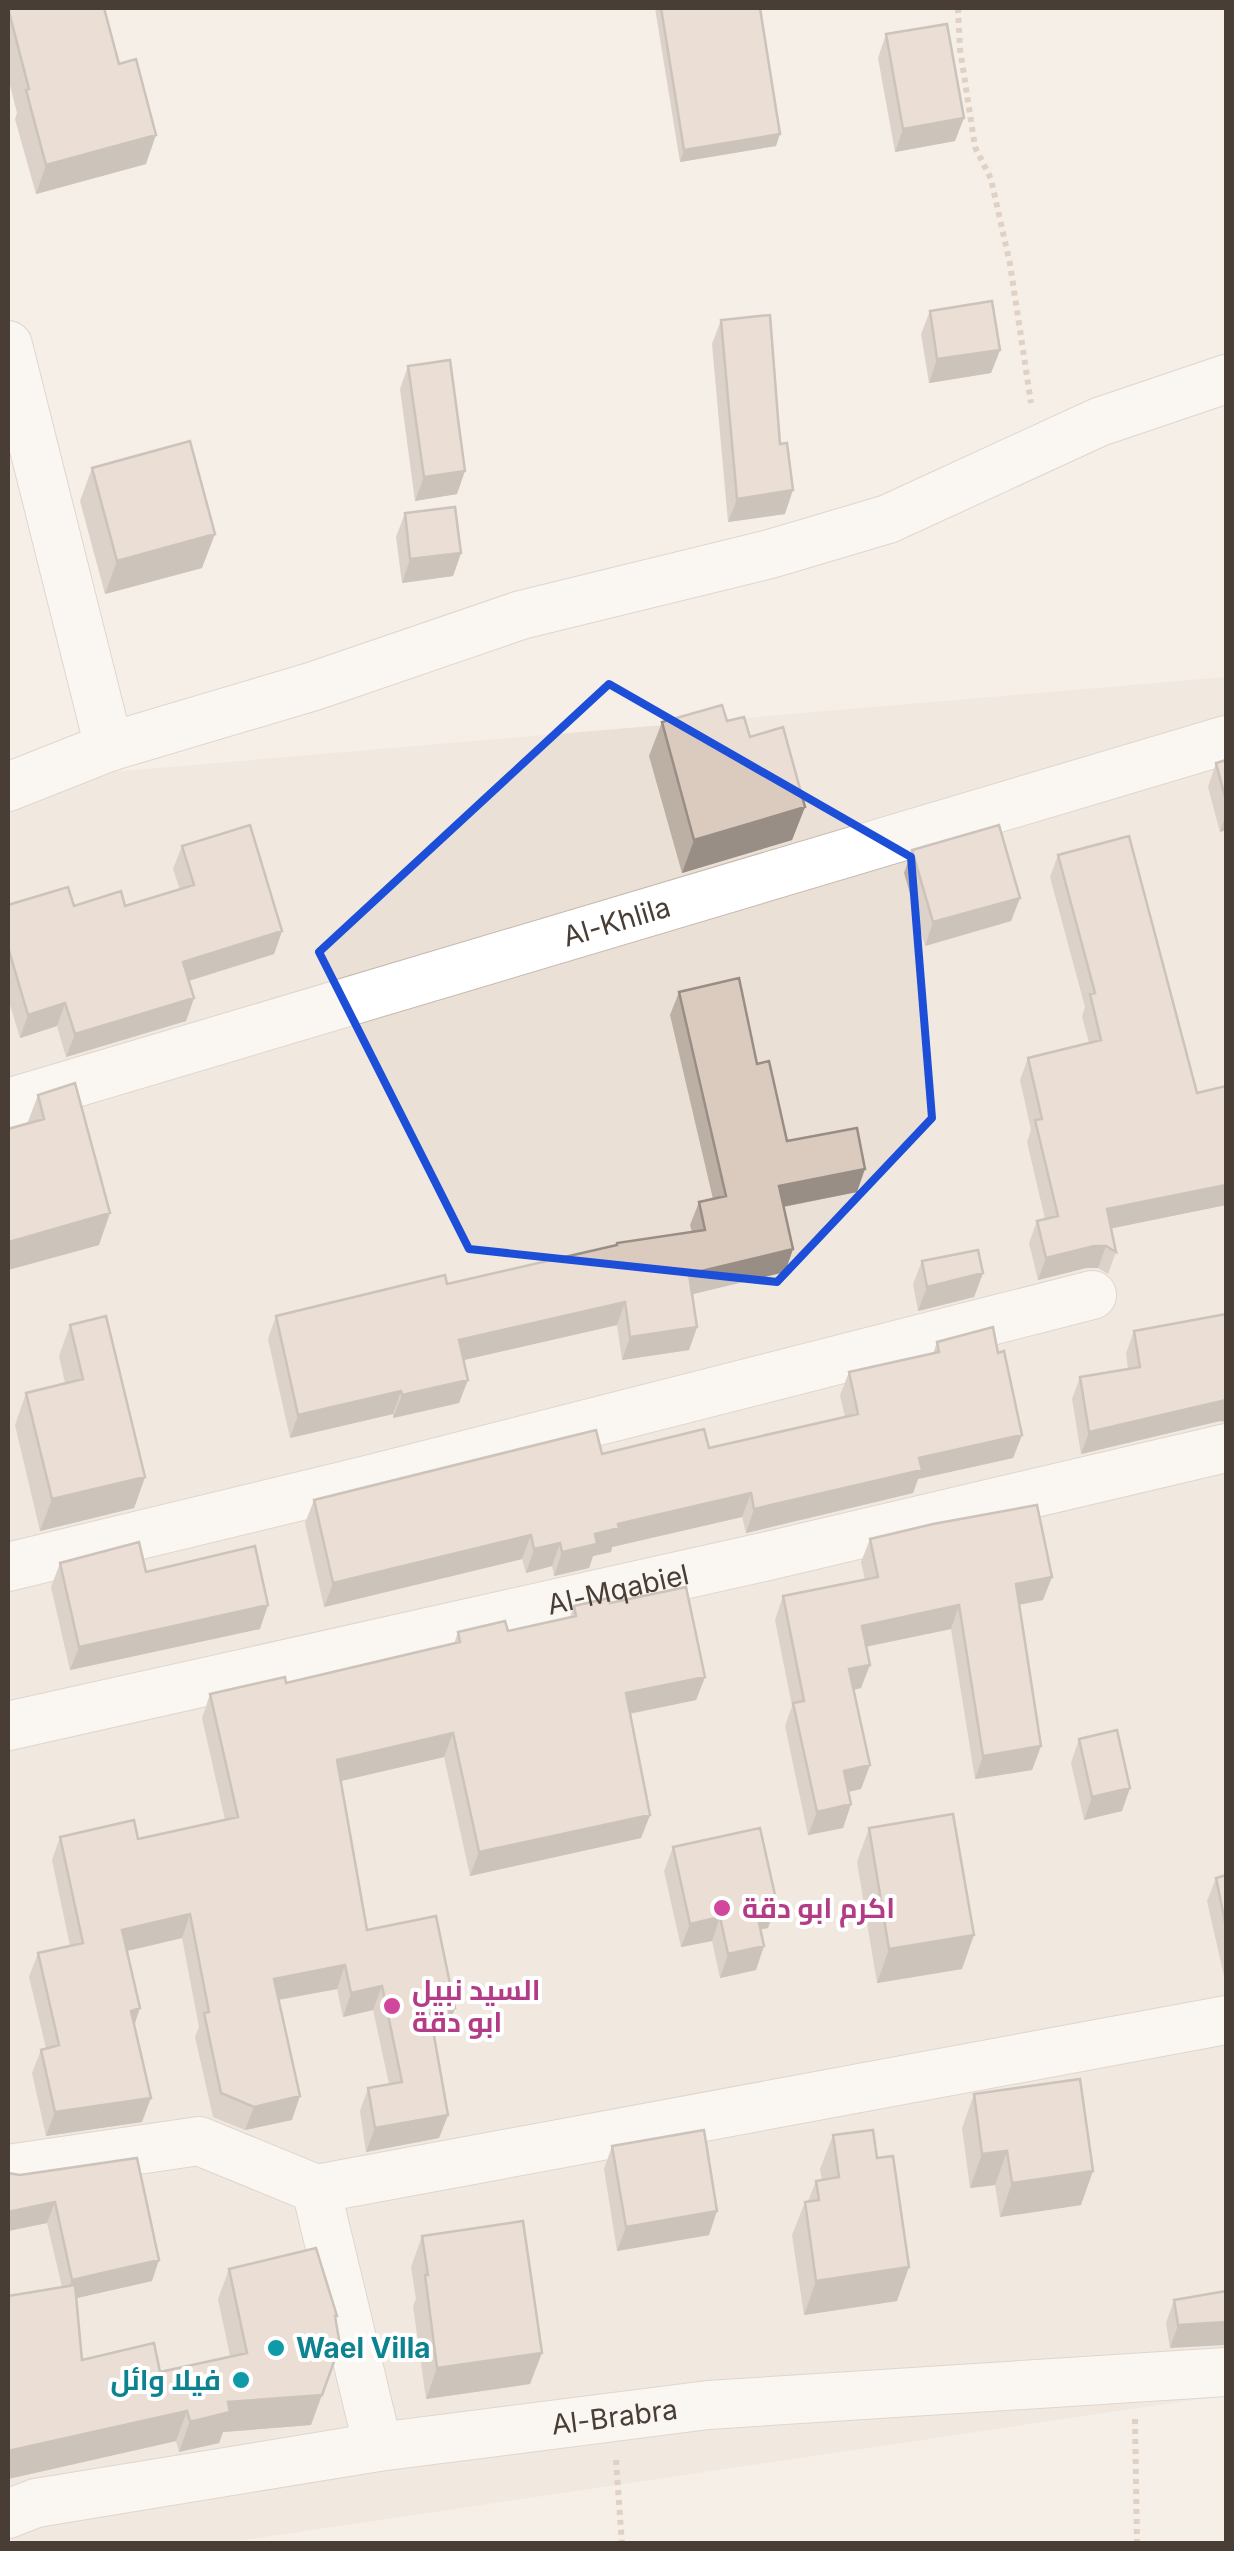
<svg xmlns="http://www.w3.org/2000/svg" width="1234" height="2551" font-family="Inter,Cairo,sans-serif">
<rect width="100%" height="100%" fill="#f5efe8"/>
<path fill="#eae0d6" d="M1226,677V2395L224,2543L8,2544V796L88,774Z"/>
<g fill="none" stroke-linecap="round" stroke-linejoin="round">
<defs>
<g id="minor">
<path d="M8,345L109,747"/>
<path d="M8,787L109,747L314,686L521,615L770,554L888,519L1099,422L1226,379"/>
<path id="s1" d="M8,1103L1226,740"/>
<path d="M8,1567L371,1479L1092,1295"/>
<path id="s2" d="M8,1726L759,1558L1226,1448"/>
<path d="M8,2169L199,2141L316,2189L1226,2020"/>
<path d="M316,2189L378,2447"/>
<path id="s3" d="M8,2514L36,2503L378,2447L708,2405L1226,2372"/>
</g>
</defs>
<use href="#minor" stroke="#c5b8ad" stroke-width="50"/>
<path stroke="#c5ae9a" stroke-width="6" stroke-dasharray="5 5" stroke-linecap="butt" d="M958,8L960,49L975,147L991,179L1010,264L1031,403
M1135,2419L1137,2544
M616,2460L622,2544"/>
<use href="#minor" stroke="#fff" stroke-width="48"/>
</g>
<path fill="#bcafa4" d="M8,8L119,64L146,164L36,194L15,119L17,113L8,77Z
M655,8H760L776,146L680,162Z
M886,34L955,141L895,152L878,58Z
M930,311L1000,350L991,373L929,383L921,334Z
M721,320L780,444L785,514L728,522L712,344Z
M408,366L457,494L415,501L400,389Z
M92,468L202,568L105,594L80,501Z
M405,513L461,553L453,576L402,583L396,537Z
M727,721L750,737L805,807L792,840L682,873L649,756L662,722Z
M1226,760V830L1220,832L1208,787L1216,763Z
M182,846L282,931L274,954L189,981L194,998L186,1021L66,1057L57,1026L20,1038L8,998V905L125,906L180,890L173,869Z
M912,850L1020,898L1011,921L925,946L904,873Z
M1058,855L1197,1093L1226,1086V1205L1111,1228L1116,1252L1108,1274L1098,1268H1086L1038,1280L1029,1243L1037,1221L1045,1219L1027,1142L1031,1130L1020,1080L1028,1058L1089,1043L1082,1016L1085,1007L1050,877Z
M679,992L757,1064L787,1141L857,1192L784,1207L793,1249L785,1272L692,1294L697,1327L689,1350L622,1360L617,1325L463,1360L459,1403L393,1418V1414L290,1438L268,1339L276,1316L447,1284L616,1246L617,1243L692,1232L690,1225L699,1202L713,1199L670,1015Z
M38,1095L99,1245L8,1270V1129L27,1124Z
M922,1261L983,1273L974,1297L918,1311L913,1284Z
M70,1325L145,1477L134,1508L40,1531L15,1425L26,1393L65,1383L59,1356Z
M1134,1331L1220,1421L1081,1454L1072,1399L1080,1377L1128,1369L1126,1353Z
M937,1342L998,1353L1022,1435L1013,1458L918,1479L913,1493L746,1533L742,1517L612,1547L611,1552L593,1556L589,1568L554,1576L552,1566L526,1573L522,1559L324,1607L305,1523L314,1500L602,1454L709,1448L845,1417L840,1395L849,1372L933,1354Z
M870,1539L1043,1600L1019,1605L1041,1746L1032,1770L975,1779L951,1629L866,1647L861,1688L853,1690L870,1765L861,1789L849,1792L851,1804L843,1828L808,1835L785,1726L792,1706L775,1620L783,1596L865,1580L861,1562Z
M60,1563L260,1629L70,1670L51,1587Z
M610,1603L705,1677L696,1700L630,1714L650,1815L641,1838L470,1876L444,1757L341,1781L367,1930L447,2031L434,2034L448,2115L439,2138L366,2152L360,2111L368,2088L389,2084L373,2010L343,2017L337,1989L279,2000L292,2120L245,2130L213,2117L195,2037L199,2027L182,1938L127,1951L142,2122L46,2136L32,2073L41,2050L46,2048L29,1977L38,1953L70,1946L52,1860L60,1837L138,1839L225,1820L202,1718L210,1694L286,1683L454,1644L458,1632L508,1631L570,1617L574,1606Z
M1079,1739L1122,1811L1084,1820L1071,1763Z
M869,1828L962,1969L877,1983L857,1862Z
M673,1847L768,1928L761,1929L756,1970L720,1978L712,1941L681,1947L664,1871Z
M1226,1875V1975L1224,1976L1207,1901L1216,1878Z
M974,2094L1081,2205L1000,2217L995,2185L970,2188L962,2128Z
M833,2135L897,2301L804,2315L792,2235L805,2202L808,2201L816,2181L822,2180L820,2169Z
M612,2146L709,2235L617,2251L604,2169Z
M8,2173L20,2175L152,2281L76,2298L82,2360L160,2372L230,2356L218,2299L229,2269L335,2320L311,2425L223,2432L219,2443L182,2451L179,2452L176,2441L8,2479L62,2287L47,2223L8,2231Z
M422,2236L530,2384L426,2399L413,2306L416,2299L411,2267Z
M1226,2291L1170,2348L1166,2323L1174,2300Z"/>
<path fill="#998e86" d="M964,118L955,141L895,152L903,129Z
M780,134L776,146L680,162L684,150Z
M156,135L146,164L36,194L46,165Z
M1000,350L991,373L929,383L937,359Z
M465,471L457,494L415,501L424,477Z
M793,490L785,514L728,522L737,499Z
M215,534L202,568L105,594L117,561Z
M461,553L453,576L402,583L410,559Z
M805,807L792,840L682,873L694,840Z
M1226,813V830L1220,832Z
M1020,898L1011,921L925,946L933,922Z
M282,931L274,954L175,985L183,962Z
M194,998L186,1021L66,1057L75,1034Z
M65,1003L57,1026L20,1038L28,1015Z
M865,1169L857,1192L771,1209L779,1186Z
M1226,1185V1205L1099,1231L1107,1209Z
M110,1213L99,1245L8,1270V1247L9,1242Z
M1094,1246H1106L1098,1268H1086L1038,1280L1046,1258Z
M793,1249L785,1272L681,1297L689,1274Z
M983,1273L974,1297L918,1311L927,1287Z
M625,1302L617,1325L451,1363L459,1340Z
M697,1327L689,1350L622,1360L630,1337Z
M468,1380L459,1403L393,1418L402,1395Z
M401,1391L393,1414L290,1438L298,1415Z
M1226,1400V1422L1220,1421L1081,1454L1089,1432Z
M1022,1435L1013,1458L918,1479L913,1493L746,1533L754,1509L919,1458Z
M145,1477L134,1508L40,1531L52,1499Z
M751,1493L742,1517L612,1547L611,1552L593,1556L589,1568L554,1576L562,1552L595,1534L618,1524Z
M531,1535L522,1559L324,1607L333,1583Z
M560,1543L552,1566L526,1573L534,1549Z
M1052,1577L1043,1600L1007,1607L1016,1584Z
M268,1605L260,1629L70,1670L79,1647Z
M959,1605L951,1629L854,1649L862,1626Z
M870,1665L861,1688L840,1693L849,1669Z
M705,1677L696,1700L617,1716L626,1693Z
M453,1733L444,1757L328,1784L337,1760Z
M1041,1746L1032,1770L975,1779L983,1756Z
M870,1765L861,1789L836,1794L844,1771Z
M1130,1788L1122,1811L1084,1820L1092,1797Z
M851,1804L843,1828L808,1835L817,1812Z
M650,1815L641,1838L470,1876L479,1852Z
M777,1904L768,1928L747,1932L756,1909Z
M190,1914L182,1938L114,1954L122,1930Z
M720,1917L712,1941L681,1947L690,1924Z
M974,1935L962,1969L877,1983L889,1949Z
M764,1946L756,1970L720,1978L728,1954Z
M345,1965L337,1989L265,2002L274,1979Z
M382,1986L373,2010L343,2017L351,1993Z
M140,2008L132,2032L131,2011Z
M455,2008L447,2031L422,2037L430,2013Z
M300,2096L292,2120L245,2130L254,2107Z
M151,2098L142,2122L46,2136L55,2112Z
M448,2115L439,2138L366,2152L375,2128Z
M1007,2151L995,2185L970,2188L982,2154Z
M1093,2171L1081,2205L1000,2217L1012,2183Z
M55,2202L47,2223L8,2231V2212Z
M717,2211L709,2235L617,2251L626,2227Z
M159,2260L152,2281L64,2301L72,2280Z
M909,2267L897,2301L804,2315L816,2281Z
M1226,2322V2345L1170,2348L1178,2325Z
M542,2353L530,2384L426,2399L437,2368Z
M322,2395L311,2425L223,2432L219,2443L179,2452L190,2421L228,2402Z
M187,2411L176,2441L8,2479V2451Z"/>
<path fill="#dbcbbf" stroke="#998e86" stroke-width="2.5" d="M8,8H104L119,64L136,59L156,135L46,165L26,90L29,89Z
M661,8H760L780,134L684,150Z
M947,24L964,118L903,129L886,34Z
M992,301L1000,350L937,359L930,311Z
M770,315L780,444L787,443L793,490L737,499L721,320Z
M450,360L465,471L424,477L408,366Z
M190,441L215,534L117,561L92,468Z
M455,507L461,553L410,559L405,513Z
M722,705L727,721L744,717L750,737L783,727L805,807L694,840L662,722Z
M1226,760V801L1216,763Z
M250,825L282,931L183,962L194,998L75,1034L65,1003L28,1015L8,947V905L68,887L74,906L121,891L125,906L194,885L182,846Z
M999,825L1020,898L933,922L912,850Z
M1129,836L1197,1093L1226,1086V1185L1107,1209L1116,1252L1106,1246H1094L1046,1258L1037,1221L1058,1216L1035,1120L1042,1119L1028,1058L1101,1040L1090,994L1095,993L1058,855Z
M739,978L757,1064L769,1061L787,1141L857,1128L865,1169L779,1186L793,1249L689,1274L697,1327L630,1337L625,1302L459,1340L468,1380L402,1395L401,1391L298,1415L276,1316L445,1275L447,1284L617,1245V1243L705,1230L699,1202L726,1196L679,992Z
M75,1083L110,1213L9,1242L8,1235V1129L44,1119L38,1095Z
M978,1250L983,1273L927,1287L922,1261Z
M1226,1314V1400L1089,1432L1080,1377L1140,1367L1134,1331Z
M106,1316L145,1477L52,1499L26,1393L83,1379L70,1325Z
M993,1327L998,1353L1004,1351L1022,1435L919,1458L922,1470L754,1509L751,1493L618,1524L619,1528L595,1534L597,1544L562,1552L560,1543L534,1549L531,1535L333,1583L314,1500L596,1430L602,1454L704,1429L709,1448L858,1414L849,1372L939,1352L937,1342Z
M1037,1505L1052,1577L1016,1584L1041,1746L983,1756L959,1605L862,1626L870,1665L849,1669L870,1765L844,1771L851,1804L817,1812L793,1703L804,1701L783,1596L878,1577L870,1539L933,1524Z
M139,1542L146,1572L255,1546L268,1605L79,1647L60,1563Z
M686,1587L705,1677L626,1693L650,1815L479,1852L453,1733L337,1760L367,1930L436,1916L455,2008L430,2013L448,2115L375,2128L368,2088L402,2082L382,1986L351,1993L345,1965L274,1979L300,2096L254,2107L221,2093L204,2013L209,2012L190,1914L122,1930L140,2008L131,2011L151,2098L55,2112L41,2050L59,2045L38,1953L83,1943L60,1837L134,1820L138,1839L238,1817L210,1694L285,1677L286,1683L460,1642L458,1632L505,1621L508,1631L576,1616L574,1606L609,1598L610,1603Z
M1117,1730L1130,1788L1092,1797L1079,1739Z
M953,1814L974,1935L889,1949L869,1828Z
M760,1828L777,1904L756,1909L764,1946L728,1954L720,1917L690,1924L673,1847Z
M1226,1875V1927L1216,1878Z
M1080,2079L1093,2171L1012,2183L1007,2151L982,2154L974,2094Z
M704,2130L717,2211L626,2227L612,2146Z
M873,2130L877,2158L893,2156L909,2267L816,2281L805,2202L819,2200L816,2181L839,2177L833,2135Z
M137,2158L159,2260L72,2280L55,2202L8,2212V2173L20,2175Z
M523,2221L542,2353L437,2368L425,2275H428L422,2236Z
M316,2248L337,2316H335L340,2345L322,2395L228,2402L230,2412L194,2421H190L187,2411L8,2451V2296L75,2285L82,2360L154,2343L160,2372L247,2353L229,2269Z
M1226,2291V2322L1178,2325L1174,2300Z"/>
<path d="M0 0H1234V2551H0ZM609,684L911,857L932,1118L777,1282L469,1249L319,952Z" fill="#f5efe8" fill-opacity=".55" fill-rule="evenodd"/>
<path fill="none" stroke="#1d4ed8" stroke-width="8" stroke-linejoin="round" d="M609,684L911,857L932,1118L777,1282L469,1249L319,952Z"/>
<g fill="#d1479c" stroke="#fff" stroke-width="4">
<circle cx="722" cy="1908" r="10"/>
<circle cx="392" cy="2006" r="10"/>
</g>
<g fill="#0f9aa8" stroke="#fff" stroke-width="4">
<circle cx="276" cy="2348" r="10"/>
<circle cx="241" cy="2380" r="10"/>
</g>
<g text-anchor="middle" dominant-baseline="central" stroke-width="8" stroke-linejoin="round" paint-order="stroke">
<g font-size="28" fill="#493e36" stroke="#fff">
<text stroke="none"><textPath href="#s1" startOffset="635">Al-Khlila</textPath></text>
<text stroke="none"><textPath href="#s2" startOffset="625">Al-Mqabiel</textPath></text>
<text stroke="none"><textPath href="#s3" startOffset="615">Al-Brabra</textPath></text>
</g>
<g font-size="28" font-weight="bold" fill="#b23c85" stroke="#fff" text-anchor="start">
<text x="742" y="1908">اكرم ابو دقة</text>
<text x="412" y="1990">السيد نبيل<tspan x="412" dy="32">ابو دقة</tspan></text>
</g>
<g font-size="28" font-weight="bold" fill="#0d838f" stroke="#fff" text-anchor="start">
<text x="296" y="2348">Wael Villa</text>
<text x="221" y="2380" text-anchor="end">فيلا وائل</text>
</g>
</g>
<rect width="1234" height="2551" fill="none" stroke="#493e36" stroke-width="20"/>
</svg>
